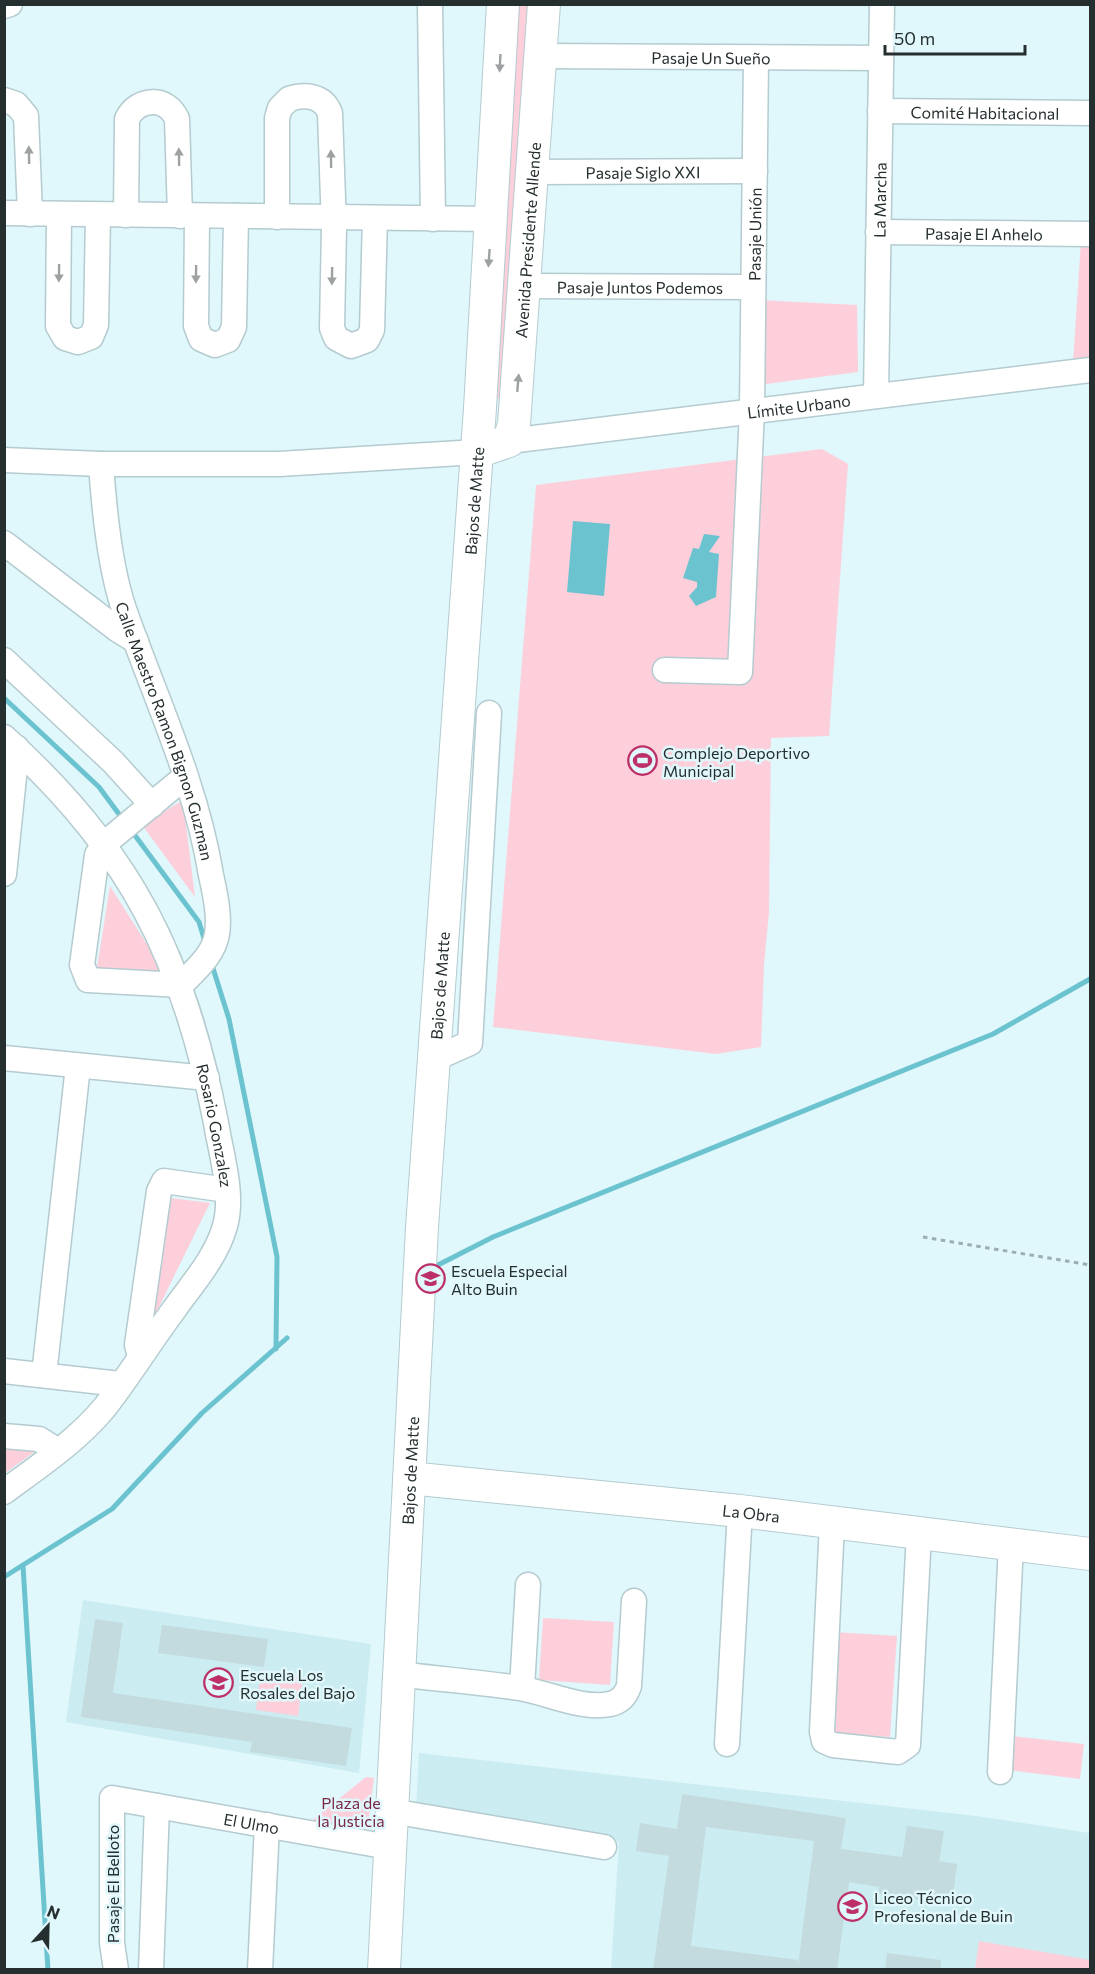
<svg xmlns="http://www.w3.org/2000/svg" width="1095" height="1974" font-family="Commissioner,sans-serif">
<rect width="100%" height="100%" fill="#e0f7fb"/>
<path fill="#cbecf1" d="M83,1600L371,1644L359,1773L66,1722Z
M419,1753L976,1816L1090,1833V1969H611L619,1842L416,1810Z"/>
<path fill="#fdcfdb" d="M509,5H537L509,398L490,399Z
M1081,241H1090V363H1073Z
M759,300L857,305L858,372L758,385Z
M822,449L848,464L829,736L771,738L769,912L764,965L761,1047L716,1054L493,1027L536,485Z
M183,800L195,897L142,825Z
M110,886L164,971L97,968Z
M171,1198L210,1203L153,1319Z
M5,1448L36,1451L5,1473Z
M543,1618L614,1622L610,1685L539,1680Z
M833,1632L897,1636L890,1737L827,1733Z
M261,1670L303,1675L298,1716L256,1710Z
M1011,1736L1084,1744L1080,1779L1007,1770Z
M366,1777L374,1778L367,1832L309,1823Z
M979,1941L1090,1960V1969H975Z"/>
<path fill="#6cc3d0" d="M573,521L610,524L604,596L567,592Z
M704,534L720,536L709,552L719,554L716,597L696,606L689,596L697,587V582L683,578L693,548L699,549Z"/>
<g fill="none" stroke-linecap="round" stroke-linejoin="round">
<path stroke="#6cc3d0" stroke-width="5" d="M4,698L99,787L124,821
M131,830L199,922L206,945
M211,962L229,1019L277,1257L276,1349
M436,1266L493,1237L993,1034L1090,979
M23,1566L48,1970
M4,1577L112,1509L202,1413L287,1338"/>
</g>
<path fill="#c3dbde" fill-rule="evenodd" d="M95,1619L123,1623L113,1693L352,1728L346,1766L250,1752L252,1742L81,1717Z
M162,1625L268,1639L264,1667L158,1653Z
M682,1794L846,1818L841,1849L902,1857L907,1826L944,1831L939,1861L957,1864L952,1904L878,1894L879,1887L849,1882L837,1970H653L669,1856L636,1851L640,1823L677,1829ZM706,1827L814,1841L798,1966V1960L691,1946Z
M887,1953L941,1960V1970H885Z"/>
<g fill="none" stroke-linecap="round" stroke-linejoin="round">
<defs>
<g id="minor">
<path d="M430,4L433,219"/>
<path d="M4,6L10,4"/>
<path id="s1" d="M540,56L881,58"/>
<path d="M4,100L16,104L26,116L30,214"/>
<path id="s2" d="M880,111L1090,113"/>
<path id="s3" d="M532,172L755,171"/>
<path d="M4,213L492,219"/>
<path d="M59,214L58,326L65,338L78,342L91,337L96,325L98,215"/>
<path d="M126,215L127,119C138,97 167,96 177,119L180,216"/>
<path d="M197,216L196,326L201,339L215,345L228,340L234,327L236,216"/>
<path d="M277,217V118L280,108L289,99C305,94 323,95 330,113L334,228L332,328L336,338L351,346L367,340L372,330L375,218"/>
<path id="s4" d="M878,232L1090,234"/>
<path id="s5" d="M526,286L753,287"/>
<path id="s6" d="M876,396L882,4"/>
<path id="s7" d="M509,441L1090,370"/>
<path d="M4,460L101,464H279L477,452"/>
<path id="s8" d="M101,464C104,509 110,570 125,612C156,700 196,783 211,875C215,894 220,915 217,934C214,955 194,971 181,985L88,980L82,965L97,855L104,844L186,776"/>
<path d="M4,543L118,630L136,641"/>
<path d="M4,660L113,762L152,805"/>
<path id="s9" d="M665,670L740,672L752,410L756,58"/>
<path id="s10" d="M4,737C130,850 184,958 216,1123C221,1154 234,1195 225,1226C216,1258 192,1284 173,1311C150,1342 129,1376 105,1407C77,1441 39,1466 4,1492"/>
<path d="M4,874L17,748"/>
<path d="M4,1058L207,1078"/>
<path d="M434,1059L470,1043L489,713"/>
<path d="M140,1356L137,1345L159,1191L164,1181L227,1190"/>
<path d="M4,1371L120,1384"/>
<path d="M44,1375L78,1066"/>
<path d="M4,1436L39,1439L58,1451"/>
<path d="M832,1523L822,1732L824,1741L833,1745L898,1752L908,1745L919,1533"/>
<path d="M399,1674C438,1679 479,1682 519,1688C546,1692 581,1710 610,1704C620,1702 626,1695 629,1686L634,1601"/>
<path d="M522,1688L528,1585"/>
<path d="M727,1744L740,1511"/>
<path d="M1000,1772L1011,1544"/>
<path d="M391,1811L604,1847"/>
<path id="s11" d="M116,1970L112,1943V1798L389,1847"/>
<path d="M151,1970L157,1806"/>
<path d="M260,1970L267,1825"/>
</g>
<g id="major">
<path id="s12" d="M477,452L509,441L514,424L544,4"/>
<path id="s13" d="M409,1478L740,1511L1090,1554"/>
<path id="s14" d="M384,1970L422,1227L480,408L503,4"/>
</g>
</defs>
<use href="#minor" stroke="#b4cbcf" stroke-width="27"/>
<use href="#major" stroke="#b4cbcf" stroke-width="34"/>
<path stroke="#9caeb1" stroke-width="3" stroke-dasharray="4.5 4.5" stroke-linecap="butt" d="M923,1237L1090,1265"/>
<use href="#minor" stroke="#fff" stroke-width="24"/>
<use href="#major" stroke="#fff" stroke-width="32"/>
</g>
<defs><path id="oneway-solid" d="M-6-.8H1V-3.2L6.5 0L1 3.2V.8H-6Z" transform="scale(1.5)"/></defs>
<g fill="#9da1a2">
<use href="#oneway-solid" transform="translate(500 63) rotate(93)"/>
<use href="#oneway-solid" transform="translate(29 155) rotate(-91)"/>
<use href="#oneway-solid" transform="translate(179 157) rotate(-91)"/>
<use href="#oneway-solid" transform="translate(331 159) rotate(-91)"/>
<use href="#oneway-solid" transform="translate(489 258) rotate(94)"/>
<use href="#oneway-solid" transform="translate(59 273) rotate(91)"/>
<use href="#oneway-solid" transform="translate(196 274) rotate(91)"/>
<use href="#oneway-solid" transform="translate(332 276) rotate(91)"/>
<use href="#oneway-solid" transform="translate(518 383) rotate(-85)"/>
</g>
<defs>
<symbol id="stadium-ring" viewBox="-11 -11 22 22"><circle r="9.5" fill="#e0f7fb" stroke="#bc3067" stroke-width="1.5"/><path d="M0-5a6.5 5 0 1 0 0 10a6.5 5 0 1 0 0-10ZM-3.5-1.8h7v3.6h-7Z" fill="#bc3067"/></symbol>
<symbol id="school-ring" viewBox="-11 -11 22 22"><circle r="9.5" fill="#e0f7fb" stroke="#bc3067" stroke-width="1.5"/><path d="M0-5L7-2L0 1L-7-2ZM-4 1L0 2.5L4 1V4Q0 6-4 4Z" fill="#bc3067"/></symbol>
</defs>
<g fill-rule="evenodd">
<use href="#stadium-ring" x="626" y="744" width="33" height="33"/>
<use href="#school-ring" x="414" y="1262" width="33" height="33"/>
<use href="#school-ring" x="202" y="1666" width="33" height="33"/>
<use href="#school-ring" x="836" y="1890" width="33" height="33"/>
</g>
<g text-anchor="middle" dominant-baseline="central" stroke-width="5" stroke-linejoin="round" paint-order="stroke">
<g font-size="16" fill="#262f30" stroke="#e0f7fb">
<text stroke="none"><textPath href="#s1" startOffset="171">Pasaje Un Sueño</textPath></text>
<text stroke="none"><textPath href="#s2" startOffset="105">Comité Habitacional</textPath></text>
<text stroke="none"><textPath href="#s3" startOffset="111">Pasaje Siglo XXI</textPath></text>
<text stroke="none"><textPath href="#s6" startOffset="196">La Marcha</textPath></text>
<text stroke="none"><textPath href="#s4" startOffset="106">Pasaje El Anhelo</textPath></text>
<text stroke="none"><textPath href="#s9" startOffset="513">Pasaje Unión</textPath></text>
<text stroke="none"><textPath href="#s12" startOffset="236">Avenida Presidente Allende</textPath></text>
<text stroke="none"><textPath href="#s5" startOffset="114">Pasaje Juntos Podemos</textPath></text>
<text stroke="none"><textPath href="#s7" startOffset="292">Límite Urbano</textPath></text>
<text stroke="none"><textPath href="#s14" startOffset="1472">Bajos de Matte</textPath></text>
<text stroke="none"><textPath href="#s8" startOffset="276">Calle Maestro Ramon Bignon Guzman</textPath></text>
<text stroke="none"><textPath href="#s14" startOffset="986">Bajos de Matte</textPath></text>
<text stroke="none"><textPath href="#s10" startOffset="452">Rosario Gonzalez</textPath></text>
<text stroke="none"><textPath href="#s14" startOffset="500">Bajos de Matte</textPath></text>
<text stroke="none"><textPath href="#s13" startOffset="344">La Obra</textPath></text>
<text stroke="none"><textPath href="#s11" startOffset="314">El Ulmo</textPath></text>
<text transform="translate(112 1884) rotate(-90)">Pasaje El Belloto</text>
</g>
<g font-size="16" fill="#262f30" stroke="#e0f7fb" text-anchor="start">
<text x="663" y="752">Complejo Deportivo<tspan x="663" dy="18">Municipal</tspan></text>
<text x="451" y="1270">Escuela Especial<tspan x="451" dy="18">Alto Buin</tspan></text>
<text x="240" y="1674">Escuela Los<tspan x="240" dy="18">Rosales del Bajo</tspan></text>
<text x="874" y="1897">Liceo Técnico<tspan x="874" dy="18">Profesional de Buin</tspan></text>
</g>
<g font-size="16" fill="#792845" stroke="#e0f7fb">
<text x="351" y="1802">Plaza de<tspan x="351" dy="18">la Justicia</tspan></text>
</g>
</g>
<rect width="1095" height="1974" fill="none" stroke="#262f30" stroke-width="12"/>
<g transform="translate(48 1926) rotate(22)" stroke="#e0f7fb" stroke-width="4.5" paint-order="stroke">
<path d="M0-4.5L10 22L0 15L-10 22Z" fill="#262f30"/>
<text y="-9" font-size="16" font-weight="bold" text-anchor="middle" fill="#262f30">N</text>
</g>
<path d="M885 45v9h140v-9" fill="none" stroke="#262f30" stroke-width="3"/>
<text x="894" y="45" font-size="18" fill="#262f30" stroke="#e0f7fb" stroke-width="4.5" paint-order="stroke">50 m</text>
</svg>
